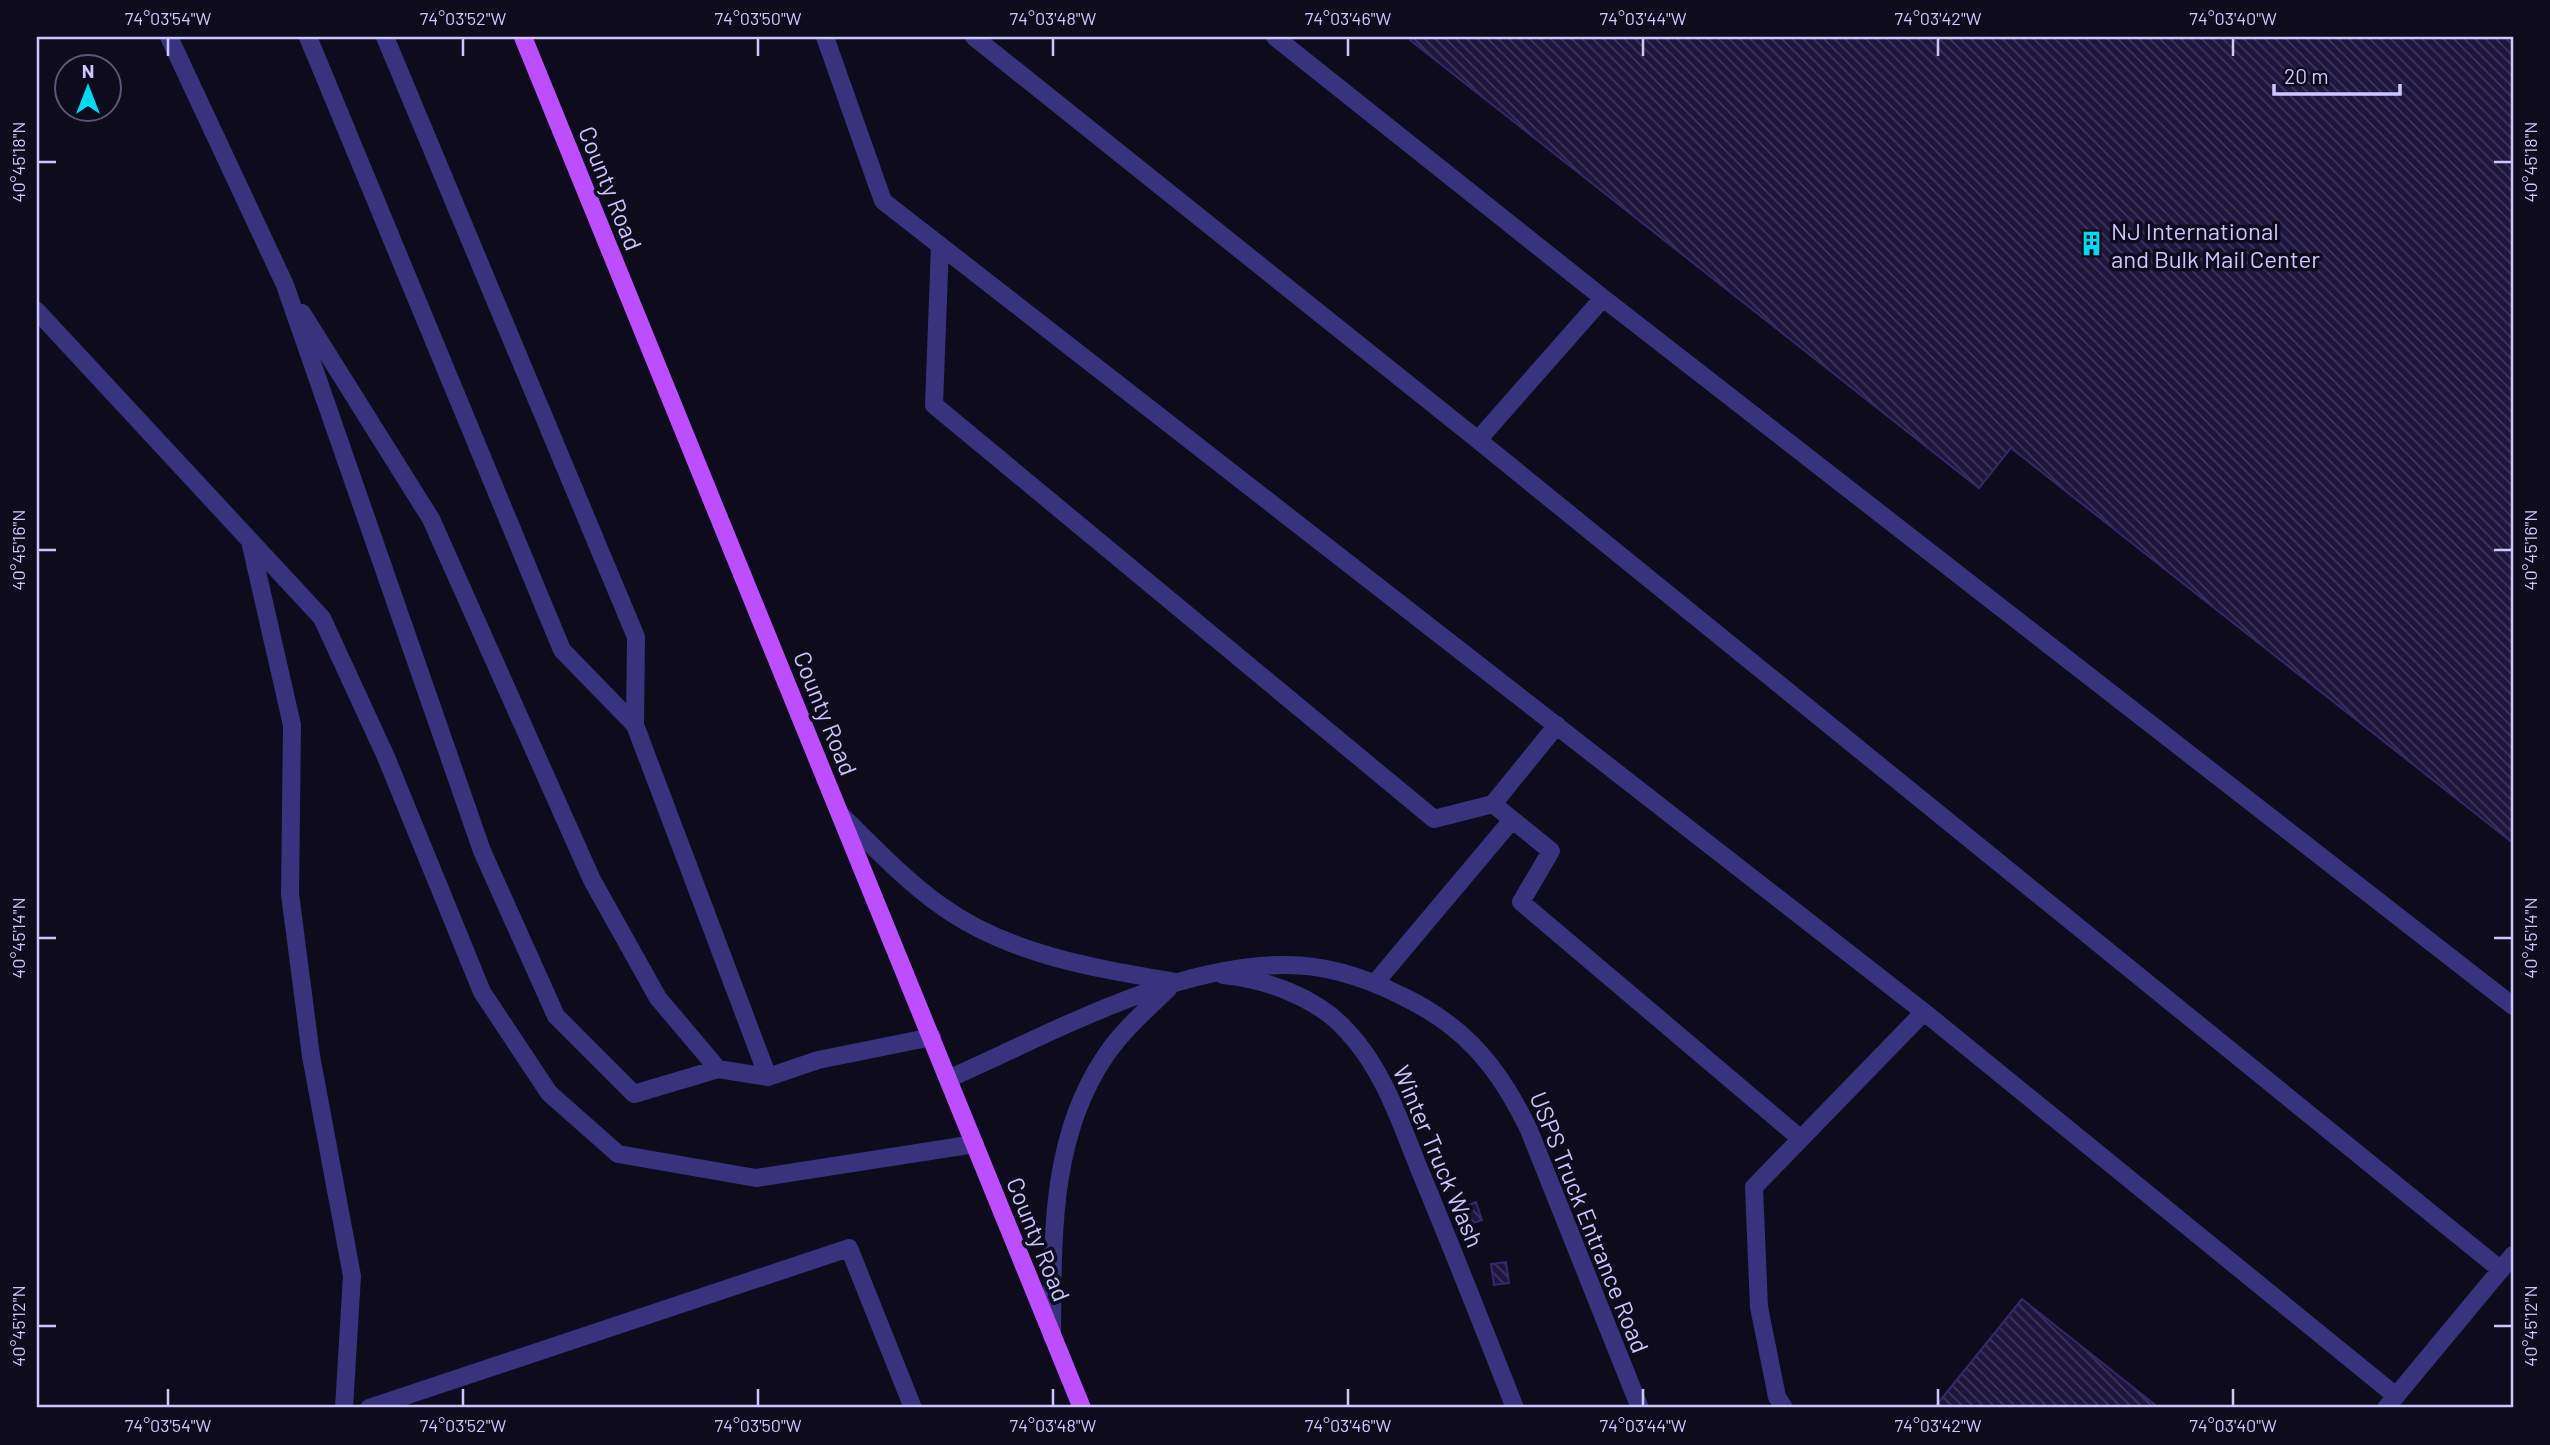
<svg xmlns="http://www.w3.org/2000/svg" width="2550" height="1445" font-family="Barlow,sans-serif">
<defs>
<pattern id="building-back-hatch" width="6" height="6" patternUnits="userSpaceOnUse" patternTransform="scale(1.75)"><rect width="6" height="6" fill="#1f163e"/><path d="M-1 5l2 2M0 0l6 6M5-1l2 2" fill="none" stroke="#3e365b"/></pattern>
</defs>
<rect width="100%" height="100%" fill="#0e0b1d"/>
<path fill="url(#building-back-hatch)" stroke="#35286b" stroke-width="2" d="M1412,37H2513V843L2011,448L1979,488L1410,40Z
M1476,1202L1482,1220L1467,1225L1461,1208Z
M1506,1262L1509,1283L1494,1285L1491,1264Z
M2022,1299L2159,1408H1934Z"/>
<g fill="none" stroke-linecap="round" stroke-linejoin="round">
<path stroke="#37347d" stroke-width="18" d="M169,37L285,285L482,851L556,1016L634,1094L718,1069
M308,37L562,650L635,725
M385,37L636,637L635,725L768,1077L818,1060L932,1037
M825,37L883,201L1924,1012L2396,1396
M974,37L1478,440L2501,1270
M1275,37L1603,298L2513,1006
M940,245L934,405L1434,819L1493,804L1551,851L1521,902L1801,1139
M37,311L322,618L386,757L482,992L549,1093L618,1154L756,1178L975,1144
M302,313L431,519L592,880L658,998L718,1069L768,1077
M1478,440L1603,298
M250,541L292,725L290,894L311,1056L352,1276L344,1408
M1493,804L1557,725
M841,815C873,846 904,879 940,905C1009,955 1094,968 1176,982
M1223,975C1266,979 1318,998 1347,1031C1384,1070 1400,1122 1420,1171C1453,1250 1484,1329 1515,1408
M1375,983L1512,820
M948,1079C1050,1034 1170,966 1282,965C1323,964 1364,977 1400,995C1464,1025 1499,1067 1529,1130L1640,1408
M1052,1336C1053,1240 1049,1138 1106,1055C1123,1030 1146,1010 1168,989
M369,1408L849,1248L913,1408
M1784,1408L1777,1397L1759,1307L1754,1187L1924,1012
M2386,1408L2513,1255"/>
<path stroke="#bd4eff" stroke-width="18" d="M523,37L1082,1408"/>
</g>
<path fill="none" stroke="#cdc7ff" stroke-width="2.5" d="M168,38V56M463,38V56M758,38V56M1053,38V56M1348,38V56M1643,38V56M1938,38V56M2233,38V56M38,162H56M2494,162H2512M38,550H56M2494,550H2512M38,938H56M2494,938H2512M38,1326H56M2494,1326H2512M168,1389V1406M463,1389V1406M758,1389V1406M1053,1389V1406M1348,1389V1406M1643,1389V1406M1938,1389V1406M2233,1389V1406"/>
<defs>
<symbol id="building-bare" viewBox="-9 -9 18 18"><path d="M-4-6H4V6H1V3H-1V6H-4ZM-2.5-4.3h1.7v1.8h-1.7ZM.8-4.3h1.7v1.8H.8ZM-2.5-1h1.7V.8h-1.7ZM.8-1h1.7V.8H.8Z" fill="#00d9f2" stroke="#0e0b1d" stroke-width="2.5" paint-order="stroke"/></symbol>
</defs>
<g fill-rule="evenodd">
<use href="#building-bare" x="2074" y="226" width="35" height="35"/>
</g>
<g text-anchor="middle" dominant-baseline="central" stroke-width="7" stroke-linejoin="round" paint-order="stroke">
<g font-size="24" fill="#cdc7ff" stroke="#0e0b1d">
<text transform="translate(611 188) rotate(68)">County Road</text>
<text transform="translate(826 713) rotate(68)">County Road</text>
<text transform="translate(1439 1156) rotate(67)">Winter Truck Wash</text>
<text transform="translate(1590 1222) rotate(68)">USPS Truck Entrance Road</text>
<text transform="translate(1039 1239) rotate(68)">County Road</text>
</g>
<g font-size="24" fill="#cdc7ff" stroke="#0e0b1d" text-anchor="start">
<text x="2111" y="230">NJ International<tspan x="2111" dy="28">and Bulk Mail Center</tspan></text>
</g>
</g>
<rect width="2550" height="1445" fill="none" stroke="#0e0b1d" stroke-width="77"/>
<g transform="translate(88 88)"><circle r="33" fill="#0e0b1d" stroke="#5a5677" stroke-width="2"/>
<path d="M0-5L12 26L0 18L-12 26Z" fill="#00d9f2"/>
<text y="-10" font-size="19" font-weight="bold" text-anchor="middle" fill="#cdc7ff">N</text>
</g>
<path d="M2274 84v10h126v-10" fill="none" stroke="#cdc7ff" stroke-width="3.5"/>
<text x="2284" y="84" font-size="21" fill="#cdc7ff" stroke="#0e0b1d" stroke-width="5" paint-order="stroke">20 m</text>
<rect x="38" y="38" width="2474" height="1368" fill="none" stroke="#cdc7ff" stroke-width="2.5"/>
<g font-size="18" text-anchor="middle" fill="#cdc7ff">
<text x="168" y="25">74°03'54"W</text>
<text x="463" y="25">74°03'52"W</text>
<text x="758" y="25">74°03'50"W</text>
<text x="1053" y="25">74°03'48"W</text>
<text x="1348" y="25">74°03'46"W</text>
<text x="1643" y="25">74°03'44"W</text>
<text x="1938" y="25">74°03'42"W</text>
<text x="2233" y="25">74°03'40"W</text>
<text transform="translate(19 162) rotate(-90)" y="6">40°45'18"N</text>
<text transform="translate(2531 162) rotate(-90)" y="6">40°45'18"N</text>
<text transform="translate(19 550) rotate(-90)" y="6">40°45'16"N</text>
<text transform="translate(2531 550) rotate(-90)" y="6">40°45'16"N</text>
<text transform="translate(19 938) rotate(-90)" y="6">40°45'14"N</text>
<text transform="translate(2531 938) rotate(-90)" y="6">40°45'14"N</text>
<text transform="translate(19 1326) rotate(-90)" y="6">40°45'12"N</text>
<text transform="translate(2531 1326) rotate(-90)" y="6">40°45'12"N</text>
<text x="168" y="1432">74°03'54"W</text>
<text x="463" y="1432">74°03'52"W</text>
<text x="758" y="1432">74°03'50"W</text>
<text x="1053" y="1432">74°03'48"W</text>
<text x="1348" y="1432">74°03'46"W</text>
<text x="1643" y="1432">74°03'44"W</text>
<text x="1938" y="1432">74°03'42"W</text>
<text x="2233" y="1432">74°03'40"W</text>
</g>
</svg>
